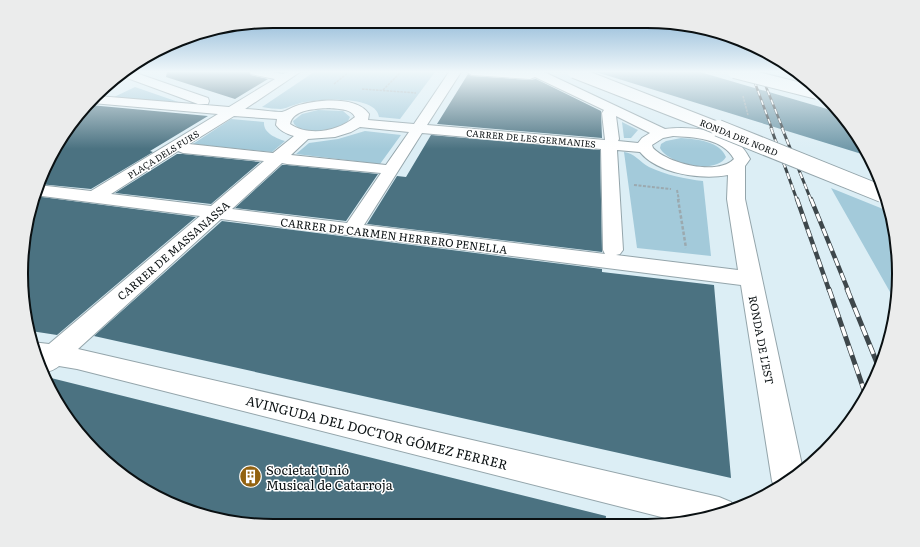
<svg xmlns="http://www.w3.org/2000/svg" width="920" height="547" font-family="Literata,serif">
<rect width="100%" height="100%" fill="#dceef5"/>
<path fill="#a3cada" d="M314,72H435L400,119L379,117C377,95 320,99 305,102C297,103 288,108 281,109C275,109 268,108 262,107Z
M135,87L184,104L112,98Z
M318,110L343,111L350,117L348,121C336,132 306,137 294,124L293,121L302,114Z
M231,119L264,122C263,133 276,138 285,141L272,152L193,144Z
M622,122L638,130L631,138H624Z
M365,131L401,135L380,164L296,154L309,143L338,139Z
M681,138C696,139 720,141 726,157C716,175 668,164 660,148L661,144L666,141Z
M624,152C634,153 640,162 649,167C666,175 685,179 703,181L711,256L637,248Z
M831,188L888,211L894,224V299Z"/>
<path fill="#7199a9" d="M596,72H700L834,111L857,133L865,155Z"/>
<path fill="#4b7281" d="M167,72H249L251,75L268,79L235,99L166,77Z
M468,74L472,76L530,80L536,79L601,111L602,138L437,124Z
M90,105L208,116L150,151L153,152L91,189L39,184L64,133Z
M431,135L600,150L602,252L367,224L397,176L406,177Z
M177,154H183L260,162L211,204L115,193Z
M282,165H287L378,174L346,221L235,208Z
M34,196L196,217L57,335L31,331L21,272Z
M222,221L602,269V272L714,285L731,478L94,336Z
M47,377L606,516L605,525H257L192,513L133,483L73,427Z"/>
<g fill="none" stroke-linecap="round" stroke-linejoin="round">
<defs>
<path id="minor" d="M122,72H133L208,98L209,101L208,104H198L119,75Z
M250,72H273L283,74L287,72H300L245,109C257,109 270,112 282,112C287,111 292,107 296,106C315,100 356,95 369,114L368,120L414,124L449,72H461L427,125L605,140L602,113L604,110L535,77L530,79L472,75L467,72H544L665,129C687,126 718,129 737,142C743,147 746,152 750,159L745,166V199L803,470L776,490L772,481L741,285L221,219L78,349L719,497L731,502L735,509L727,513L681,522L77,369L59,366C55,369 49,373 43,371L34,354L32,342L49,344L200,216L34,195L38,185L91,191L218,114L92,103L98,96L229,107L275,79L251,74ZM328,108C337,109 351,108 355,117C339,131 309,137 290,124C293,109 316,109 328,108ZM234,116L277,119L276,125C280,131 287,134 294,136L273,153L189,144ZM616,116L650,133L642,138L638,143L618,141L619,139ZM360,127L409,132L386,165L291,155L308,139L335,137L351,132ZM422,133L601,149L603,250L605,254L364,225ZM673,136C693,137 723,138 734,159C718,176 668,164 653,148L652,145L663,138ZM617,150L640,152C658,174 702,180 728,175L727,199L738,270L616,255L620,254L623,250ZM178,151L183,153L264,161L211,206L111,194ZM282,163L287,164L381,173L347,223L232,209Z"/>
</defs>
<use href="#minor" stroke="#94a5ab" stroke-width="2"/>
<path stroke="#9ba9af" stroke-width="1.5" stroke-dasharray="2.5 1" stroke-linecap="butt" d="M334,84L349,72
M362,89L416,93
M383,90L401,72
M743,96L748,115"/>
<path stroke="#9ba9af" stroke-width="2" stroke-dasharray="3 1.5" stroke-linecap="butt" d="M634,185L671,189
M677,190L679,200"/>
<path stroke="#9ba9af" stroke-width="2.5" stroke-dasharray="3.5 2" stroke-linecap="butt" d="M678,199L686,248"/>
<use href="#minor" fill="#fff" fill-rule="evenodd"/>
<defs>
<path id="rail-far3" d="M751,72L772,129
M760,72L783,129"/>
<path id="rail-far2" d="M771,128L797,200
M782,128L811,200"/>
<path id="rail-far1" d="M797,199L829,290
M811,199L848,290"/>
<path id="rail" d="M829,289L865,393
M847,289L877,363"/>
</defs>
<use href="#rail-far3" stroke="#3e474b" stroke-width="2.5"/>
<use href="#rail-far2" stroke="#3e474b" stroke-width="3"/>
<use href="#rail-far1" stroke="#3e474b" stroke-width="4.5"/>
<use href="#rail" stroke="#3e474b" stroke-width="5"/>
<use href="#rail-far3" stroke="#fff" stroke-width="1.5" stroke-dasharray="5" stroke-linecap="butt"/>
<use href="#rail-far2" stroke="#fff" stroke-width="2" stroke-dasharray="6" stroke-linecap="butt"/>
<use href="#rail-far1" stroke="#fff" stroke-width="3" stroke-dasharray="8" stroke-linecap="butt"/>
<use href="#rail" stroke="#fff" stroke-width="3.5" stroke-dasharray="10" stroke-linecap="butt"/>
<defs>
<path id="minor-bridge-far1" d="M574,72L720,129
M734,72L817,93"/>
<path id="minor-bridge" d="M718,128L882,194"/>
</defs>
<use href="#minor-bridge-far1" stroke="#94a5ab" stroke-width="14" stroke-linecap="butt"/>
<use href="#minor-bridge" stroke="#94a5ab" stroke-width="18" stroke-linecap="butt"/>
<use href="#minor-bridge-far1" stroke="#fff" stroke-width="12"/>
<use href="#minor-bridge" stroke="#fff" stroke-width="16"/>
</g>
<linearGradient id="sky" x2="0" y2="1"><stop stop-color="#78a9cf"/><stop offset="0.48" stop-color="#eff7fa"/><stop offset="1" stop-color="#eff7fa" stop-opacity="0"/></linearGradient>
<rect width="920" height="149" fill="url(#sky)"/>
<defs>
<symbol id="building-disc" viewBox="-11 -11 22 22"><circle r="9.5" fill="#926210" stroke="#fff"/><path d="M-4-6H4V6H1V3H-1V6H-4ZM-2.5-4.3h1.7v1.8h-1.7ZM.8-4.3h1.7v1.8H.8ZM-2.5-1h1.7V.8h-1.7ZM.8-1h1.7V.8H.8Z" fill="#fff"/></symbol>
</defs>
<g fill-rule="evenodd">
<use href="#building-disc" x="238" y="464" width="25" height="25"/>
</g>
<g text-anchor="middle" dominant-baseline="central" stroke-width="3" stroke-linejoin="round" paint-order="stroke">
<g font-size="9" fill="#0a1012" stroke="#fff">
<text transform="translate(739 137) rotate(22)">RONDA DEL NORD</text>
<text transform="translate(531 138) rotate(5)">CARRER DE LES GERMANIES</text>
<text transform="translate(163 154) rotate(-32)">PLAÇA DELS FURS</text>
</g>
<g font-size="11" fill="#0a1012" stroke="#fff">
<text transform="translate(394 235) rotate(7)">CARRER DE CARMEN HERRERO PENELLA</text>
<text transform="translate(173 250) rotate(-41)">CARRER DE MASSANASSA</text>
<text transform="translate(762 340) rotate(79)">RONDA DE L'EST</text>
</g>
<g font-size="13" fill="#0a1012" stroke="#fff">
<text transform="translate(377 432) rotate(14)">AVINGUDA DEL DOCTOR GÓMEZ FERRER</text>
</g>
<g font-size="13" fill="#0a1012" stroke="#fff" text-anchor="start">
<text x="266" y="469">Societat Unió<tspan x="266" dy="15">Musical de Catarroja</tspan></text>
</g>
</g>
<path d="M0 0H920V547H0ZM273 28H647A245 245 0 0 1 892 273V274A245 245 0 0 1 647 519H273A245 245 0 0 1 28 274V273A245 245 0 0 1 273 28Z" fill="#ebecec" fill-rule="evenodd"/>
<path fill="none" stroke="#0a1012" stroke-width="2" d="M273 28H647A245 245 0 0 1 892 273V274A245 245 0 0 1 647 519H273A245 245 0 0 1 28 274V273A245 245 0 0 1 273 28Z"/>
</svg>
